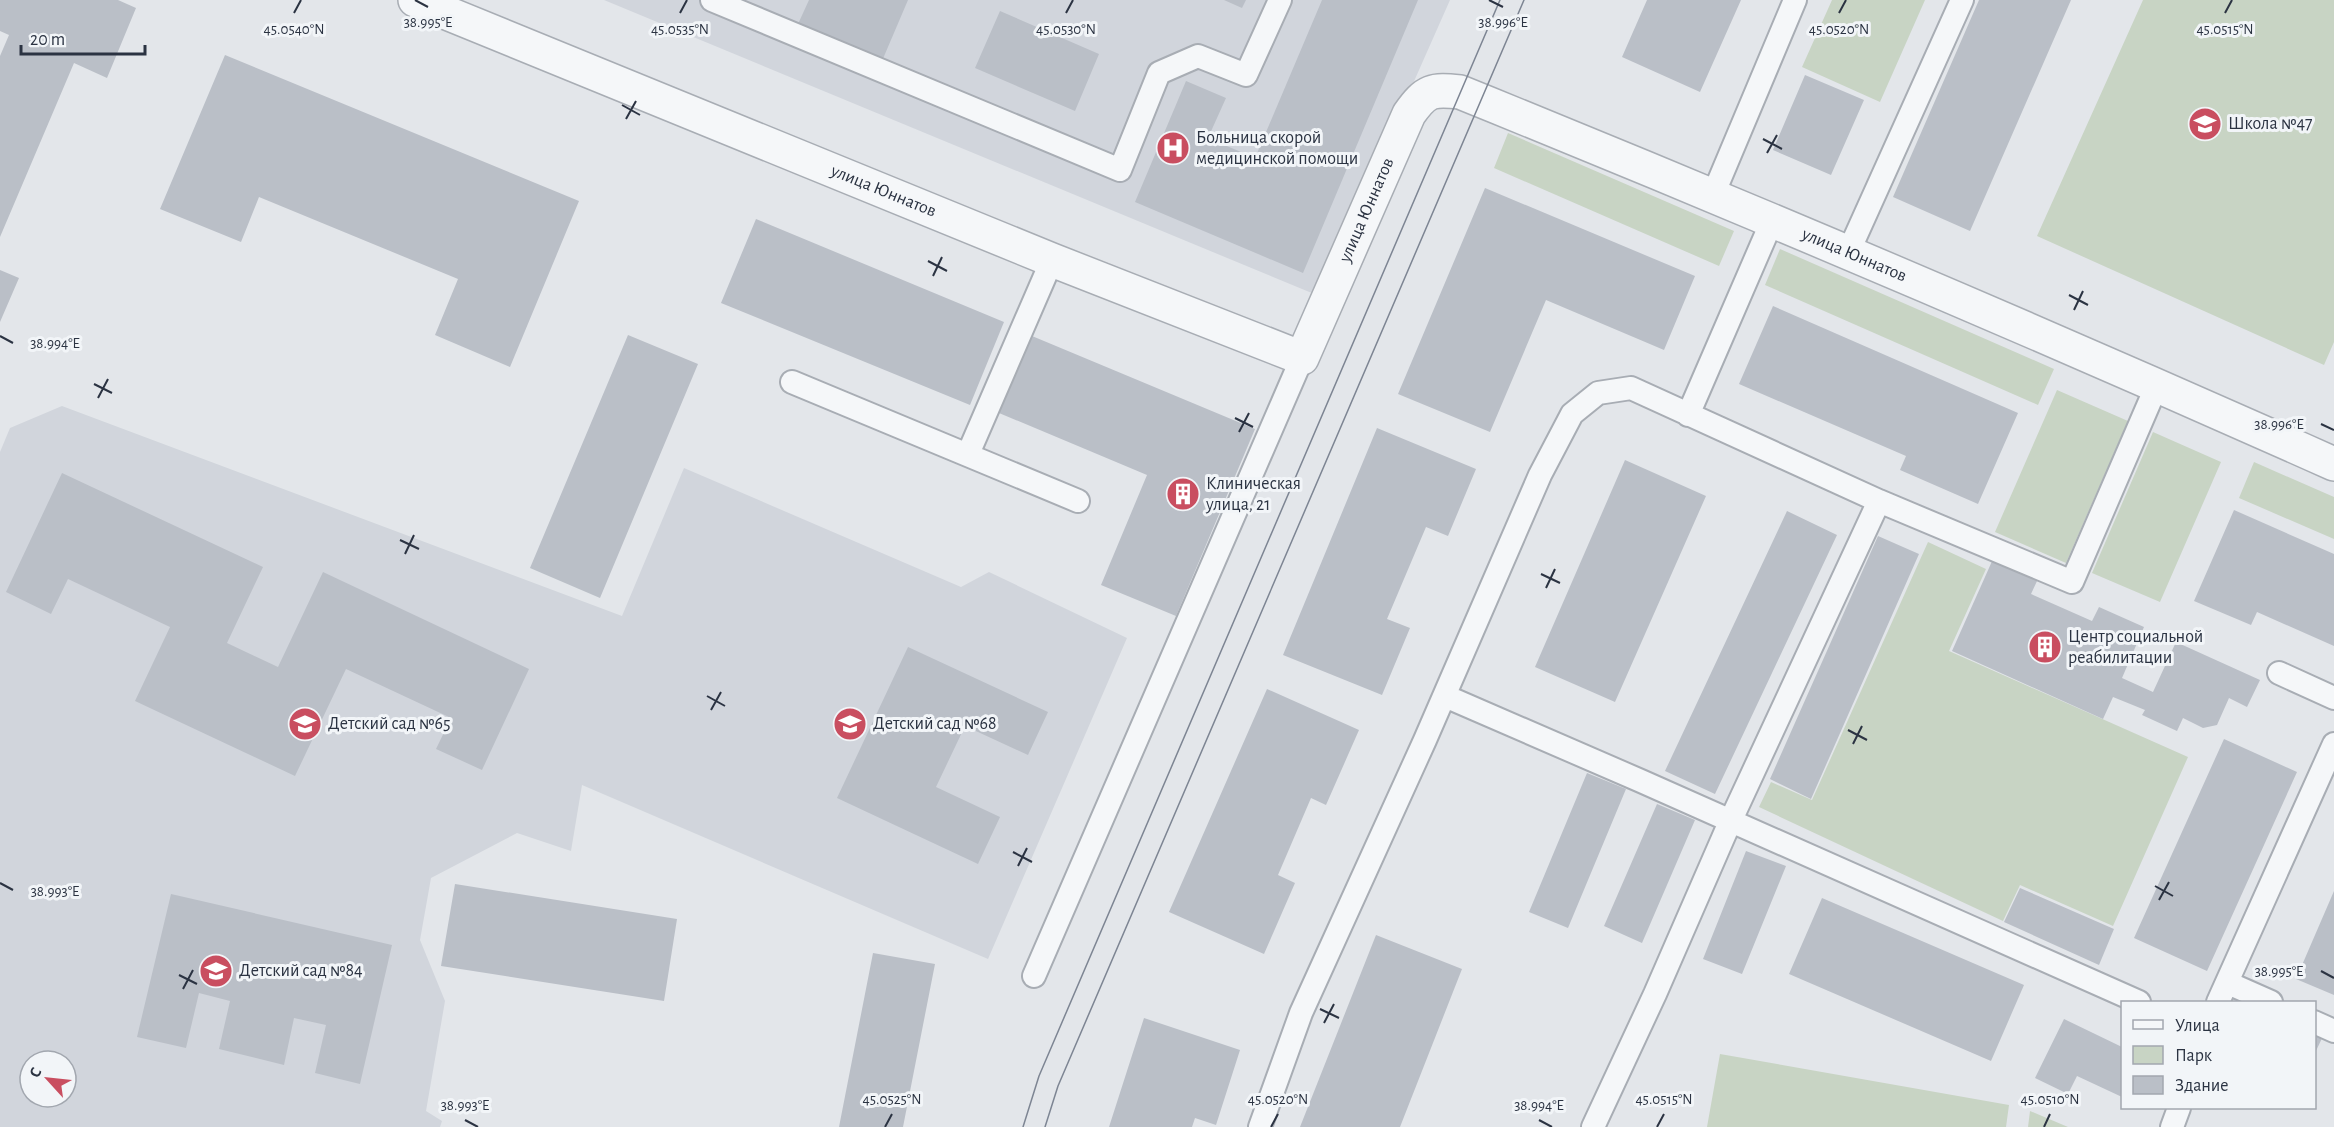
<svg xmlns="http://www.w3.org/2000/svg" width="2334" height="1127" font-family="'Alegreya Sans',sans-serif">
<rect width="100%" height="100%" fill="#e3e6ea"/>
<path fill="#d1d5dc" fill-rule="evenodd" d="M604,0H1450L1319,296Z
M62,406L622,616L684,468L961,587L989,572L1127,638L988,959L582,785L571,851L517,833L431,878L420,940L445,1001L426,1111L442,1121L440,1127H0V452L10,428ZM30,1061H66V1097H30Z"/>
<path fill="#c8d4c4" d="M1832,0H1925L1880,102L1802,67Z
M2143,0H2334V342L2324,365L2037,236Z
M1508,133L1734,231L1719,266L1494,168Z
M1780,249L2054,369L2038,405L1765,285Z
M2057,390L2128,421L2066,563L1995,532Z
M2153,432L2221,462L2160,602L2092,573Z
M2254,462L2334,497V539L2239,498Z
M1928,542L1986,569L1949,651L2188,757L2113,926L2020,885L2003,921L1759,807L1771,782L1812,800Z
M1720,1054L2009,1105L2006,1127H1707Z
M2030,1111L2068,1127H2028Z"/>
<path fill="#babfc7" d="M0,0H118L136,8L107,78L74,63L0,237V56L9,35L0,31Z
M809,0H908L882,61L798,24Z
M1224,0H1246L1242,8Z
M1322,0H1418L1303,273L1135,202L1186,81L1226,98L1208,138L1255,158Z
M1647,0H1741L1700,92L1622,57Z
M1979,0H2071L1970,231L1893,197Z
M1000,11L1099,54L1075,111L975,68Z
M225,55L579,201L510,367L435,335L458,279L259,197L241,242L160,209Z
M1805,75L1864,100L1831,175L1773,150Z
M1485,188L1695,276L1664,350L1546,300L1490,432L1398,394Z
M756,219L1004,322L970,405L721,303Z
M0,270L19,278L0,322Z
M1773,306L2018,413L1978,504L1900,470L1906,456L1739,384Z
M628,335L698,364L600,598L530,568Z
M1032,336L1255,429L1176,616L1101,585L1147,475L999,413Z
M1377,428L1476,469L1448,536L1426,527L1387,619L1410,628L1382,695L1283,655Z
M1625,460L1706,496L1615,702L1535,667Z
M62,473L263,567L227,643L278,667L323,572L529,669L482,770L436,749L451,718L346,669L295,776L135,701L170,627L68,579L51,614L6,592Z
M2234,510L2334,554V646L2257,612L2251,625L2194,601Z
M1787,511L1837,535L1715,794L1665,771Z
M1878,536L1919,554L1811,799L1770,779Z
M1993,559L2038,579L2031,594L2092,621L2099,607L2144,627L2122,678L2153,692L2176,642L2260,680L2247,707L2229,698L2217,725L2203,728L2183,718L2177,731L2142,715L2145,710L2113,697L2103,719L1952,651Z
M908,647L1048,712L1028,755L965,726L936,787L1000,817L978,864L837,798Z
M1267,689L1359,730L1326,805L1311,798L1278,875L1295,883L1264,954L1169,912Z
M2224,739L2297,772L2207,971L2134,938Z
M1587,773L1626,789L1568,928L1529,912Z
M1657,804L1695,820L1642,943L1604,926Z
M1746,851L1786,866L1742,974L1703,959Z
M455,884L677,919L664,1001L441,966Z
M2020,888L2114,929L2099,965L2004,922Z
M2334,891V995L2296,979Z
M171,894L392,945L360,1084L315,1073L326,1025L294,1018L284,1065L219,1049L230,1001L199,993L186,1048L137,1037Z
M1822,898L2024,985L1991,1061L1789,974Z
M1376,935L1462,969L1400,1127H1300Z
M873,953L935,964L903,1127H839Z
M1144,1018L1240,1050L1216,1125L1195,1118L1192,1127H1109Z
M2064,1019L2122,1047V1097L2077,1076L2068,1094L2035,1078Z
M2314,1028L2325,1032L2314,1055Z"/>
<g fill="none" stroke-linecap="round" stroke-linejoin="round">
<defs>
<path id="service" d="M712,0L1120,170L1159,73L1198,56L1246,75L1280,0
M1713,195L1795,0
M1848,253L1962,0
M792,382L1078,501
M1688,415L1772,221
M968,454L1052,260
M2279,673L2334,698
M1445,696L1641,781L2139,1002
M1034,976L1302,358
M2228,983L2271,1002
M2218,1002L2334,744
M2314,1022L2334,1031
M1260,1127L1301,1013L1425,740L1540,475L1572,414L1598,393L1631,388L1879,501L2072,582L2157,385
M1593,1127L1655,994L1730,822L1879,501
M2172,1127L2179,1108"/>
<g id="tertiary">
<path id="s1" d="M415,0L1052,260L1302,358L1409,114C1426,90 1432,89 1460,92C1754,211 2045,335 2334,464"/>
</g>
</defs>
<use href="#service" stroke="#a8adb4" stroke-width="26"/>
<use href="#tertiary" stroke="#a8adb4" stroke-width="36"/>
<use href="#service" stroke="#f5f7f9" stroke-width="22"/>
<use href="#tertiary" stroke="#f5f7f9" stroke-width="33"/>
<path stroke="#7d8593" stroke-width="1.5" d="M1023,1127L1039,1076L1500,0
M1045,1127L1058,1086L1524,0"/>
</g>
<path fill="none" stroke="#2b3342" stroke-width="2" d="M415,0L428,7M1489,0L1503,7M294,13L301,0M680,13L687,0M1066,13L1073,0M1839,13L1846,0M2225,13L2232,0M622,105L640,115M626,119L636,101M1763,139L1782,149M1767,153L1777,135M928,261L947,271M933,276L942,257M2069,295L2088,305M2074,310L2083,291M0,336L13,343M94,384L112,393M98,398L108,379M1235,418L1253,427M2321,424L2334,430M1239,432L1249,413M400,540L419,549M405,554L414,535M1541,574L1560,583M1546,588L1555,569M707,696L725,706M711,710L721,692M1848,730L1867,740M1853,744L1862,726M1013,852L1032,862M1018,866L1027,848M0,883L13,890M2155,886L2173,896M2159,900L2169,882M2321,971L2334,978M179,975L197,984M183,989L193,970M1320,1009L1339,1018M1324,1023L1334,1004M465,1120L478,1127M1539,1120L1552,1127M885,1127L892,1114M1271,1127L1278,1114M1657,1127L1664,1114M2044,1127L2050,1114"/>
<defs>
<symbol id="school-disc" viewBox="-11 -11 22 22"><circle r="9.5" fill="#c94e60" stroke="#f2f5f8"/><path d="M0-5L7-2L0 1L-7-2ZM-4 1L0 2.5L4 1V4Q0 6-4 4Z" fill="#fff"/></symbol>
<symbol id="hospital-disc" viewBox="-11 -11 22 22"><circle r="9.5" fill="#c94e60" stroke="#f2f5f8"/><path d="M-5-5h3v3.5h4V-5h3V5h-3V1.5h-4V5h-3Z" fill="#fff"/></symbol>
<symbol id="building-disc" viewBox="-11 -11 22 22"><circle r="9.5" fill="#c94e60" stroke="#f2f5f8"/><path d="M-4-6H4V6H1V3H-1V6H-4ZM-2.5-4.3h1.7v1.8h-1.7ZM.8-4.3h1.7v1.8H.8ZM-2.5-1h1.7V.8h-1.7ZM.8-1h1.7V.8H.8Z" fill="#fff"/></symbol>
</defs>
<g fill-rule="evenodd">
<use href="#school-disc" x="2186" y="105" width="38" height="38"/>
<use href="#hospital-disc" x="1154" y="129" width="38" height="38"/>
<use href="#building-disc" x="1164" y="475" width="38" height="38"/>
<use href="#building-disc" x="2026" y="628" width="38" height="38"/>
<use href="#school-disc" x="286" y="705" width="38" height="38"/>
<use href="#school-disc" x="831" y="705" width="38" height="38"/>
<use href="#school-disc" x="197" y="952" width="38" height="38"/>
</g>
<g text-anchor="middle" dominant-baseline="central" stroke-width="6" stroke-linejoin="round" paint-order="stroke">
<g font-size="18" fill="#2b3342" stroke="#f2f5f8" text-anchor="start">
<text x="2228" y="124">Школа №47</text>
<text x="1196" y="138">Больница скорой<tspan x="1196" dy="21">медицинской помощи</tspan></text>
<text x="1206" y="484">Клиническая<tspan x="1206" dy="21">улица, 21</tspan></text>
<text x="2068" y="637">Центр социальной<tspan x="2068" dy="21">реабилитации</tspan></text>
<text x="328" y="724">Детский сад №65</text>
<text x="873" y="724">Детский сад №68</text>
<text x="239" y="971">Детский сад №84</text>
</g>
<g font-size="18" fill="#2b3342" stroke="#f2f5f8">
<text stroke="none"><textPath href="#s1" startOffset="506">улица Юннатов</textPath></text>
<text stroke="none"><textPath href="#s1" startOffset="1118">улица Юннатов</textPath></text>
<text stroke="none"><textPath href="#s1" startOffset="1710">улица Юннатов</textPath></text>
</g>
</g>
<g font-size="15" text-anchor="middle" fill="#2b3342" stroke="#f2f5f8" stroke-width="6" stroke-linejoin="round" paint-order="stroke">
<text x="1503" y="27">38.996°E</text>
<text x="428" y="27">38.995°E</text>
<text x="294" y="34">45.0540°N</text>
<text x="680" y="34">45.0535°N</text>
<text x="1066" y="34">45.0530°N</text>
<text x="1839" y="34">45.0520°N</text>
<text x="2225" y="34">45.0515°N</text>
<text x="55" y="348">38.994°E</text>
<text x="2279" y="429">38.996°E</text>
<text x="55" y="896">38.993°E</text>
<text x="2279" y="976">38.995°E</text>
<text x="892" y="1104">45.0525°N</text>
<text x="1278" y="1104">45.0520°N</text>
<text x="1664" y="1104">45.0515°N</text>
<text x="2050" y="1104">45.0510°N</text>
<text x="465" y="1110">38.993°E</text>
<text x="1539" y="1110">38.994°E</text>
</g>
<rect x="2121" y="1001" width="195" height="108" fill="#f2f5f8" stroke="#a2a7af" stroke-width="1.5"/>
<rect x="2133" y="1020" width="30" height="9" fill="#f5f7f9" stroke="#a2a7af" stroke-width="1.5"/>
<text x="2175" y="1031" font-size="18" fill="#2b3342">Улица</text>
<rect x="2133" y="1046" width="30" height="18" fill="#c8d4c4" stroke="#a2a7af" stroke-width="1.5"/>
<text x="2175" y="1061" font-size="18" fill="#2b3342">Парк</text>
<rect x="2133" y="1076" width="30" height="18" fill="#babfc7" stroke="#a2a7af" stroke-width="1.5"/>
<text x="2175" y="1091" font-size="18" fill="#2b3342">Здание</text>
<g transform="translate(48 1079) rotate(297)"><circle r="28" fill="#f2f5f8" stroke="#a2a7af" stroke-width="1.5"/>
<path d="M0-4.5L10 22L0 15L-10 22Z" fill="#c94e60"/>
<text y="-9" font-size="16" font-weight="bold" text-anchor="middle" fill="#2b3342">С</text>
</g>
<path d="M21 45v9h124v-9" fill="none" stroke="#2b3342" stroke-width="3"/>
<text x="30" y="45" font-size="18" fill="#2b3342" stroke="#f2f5f8" stroke-width="4.5" paint-order="stroke">20 m</text>
</svg>
